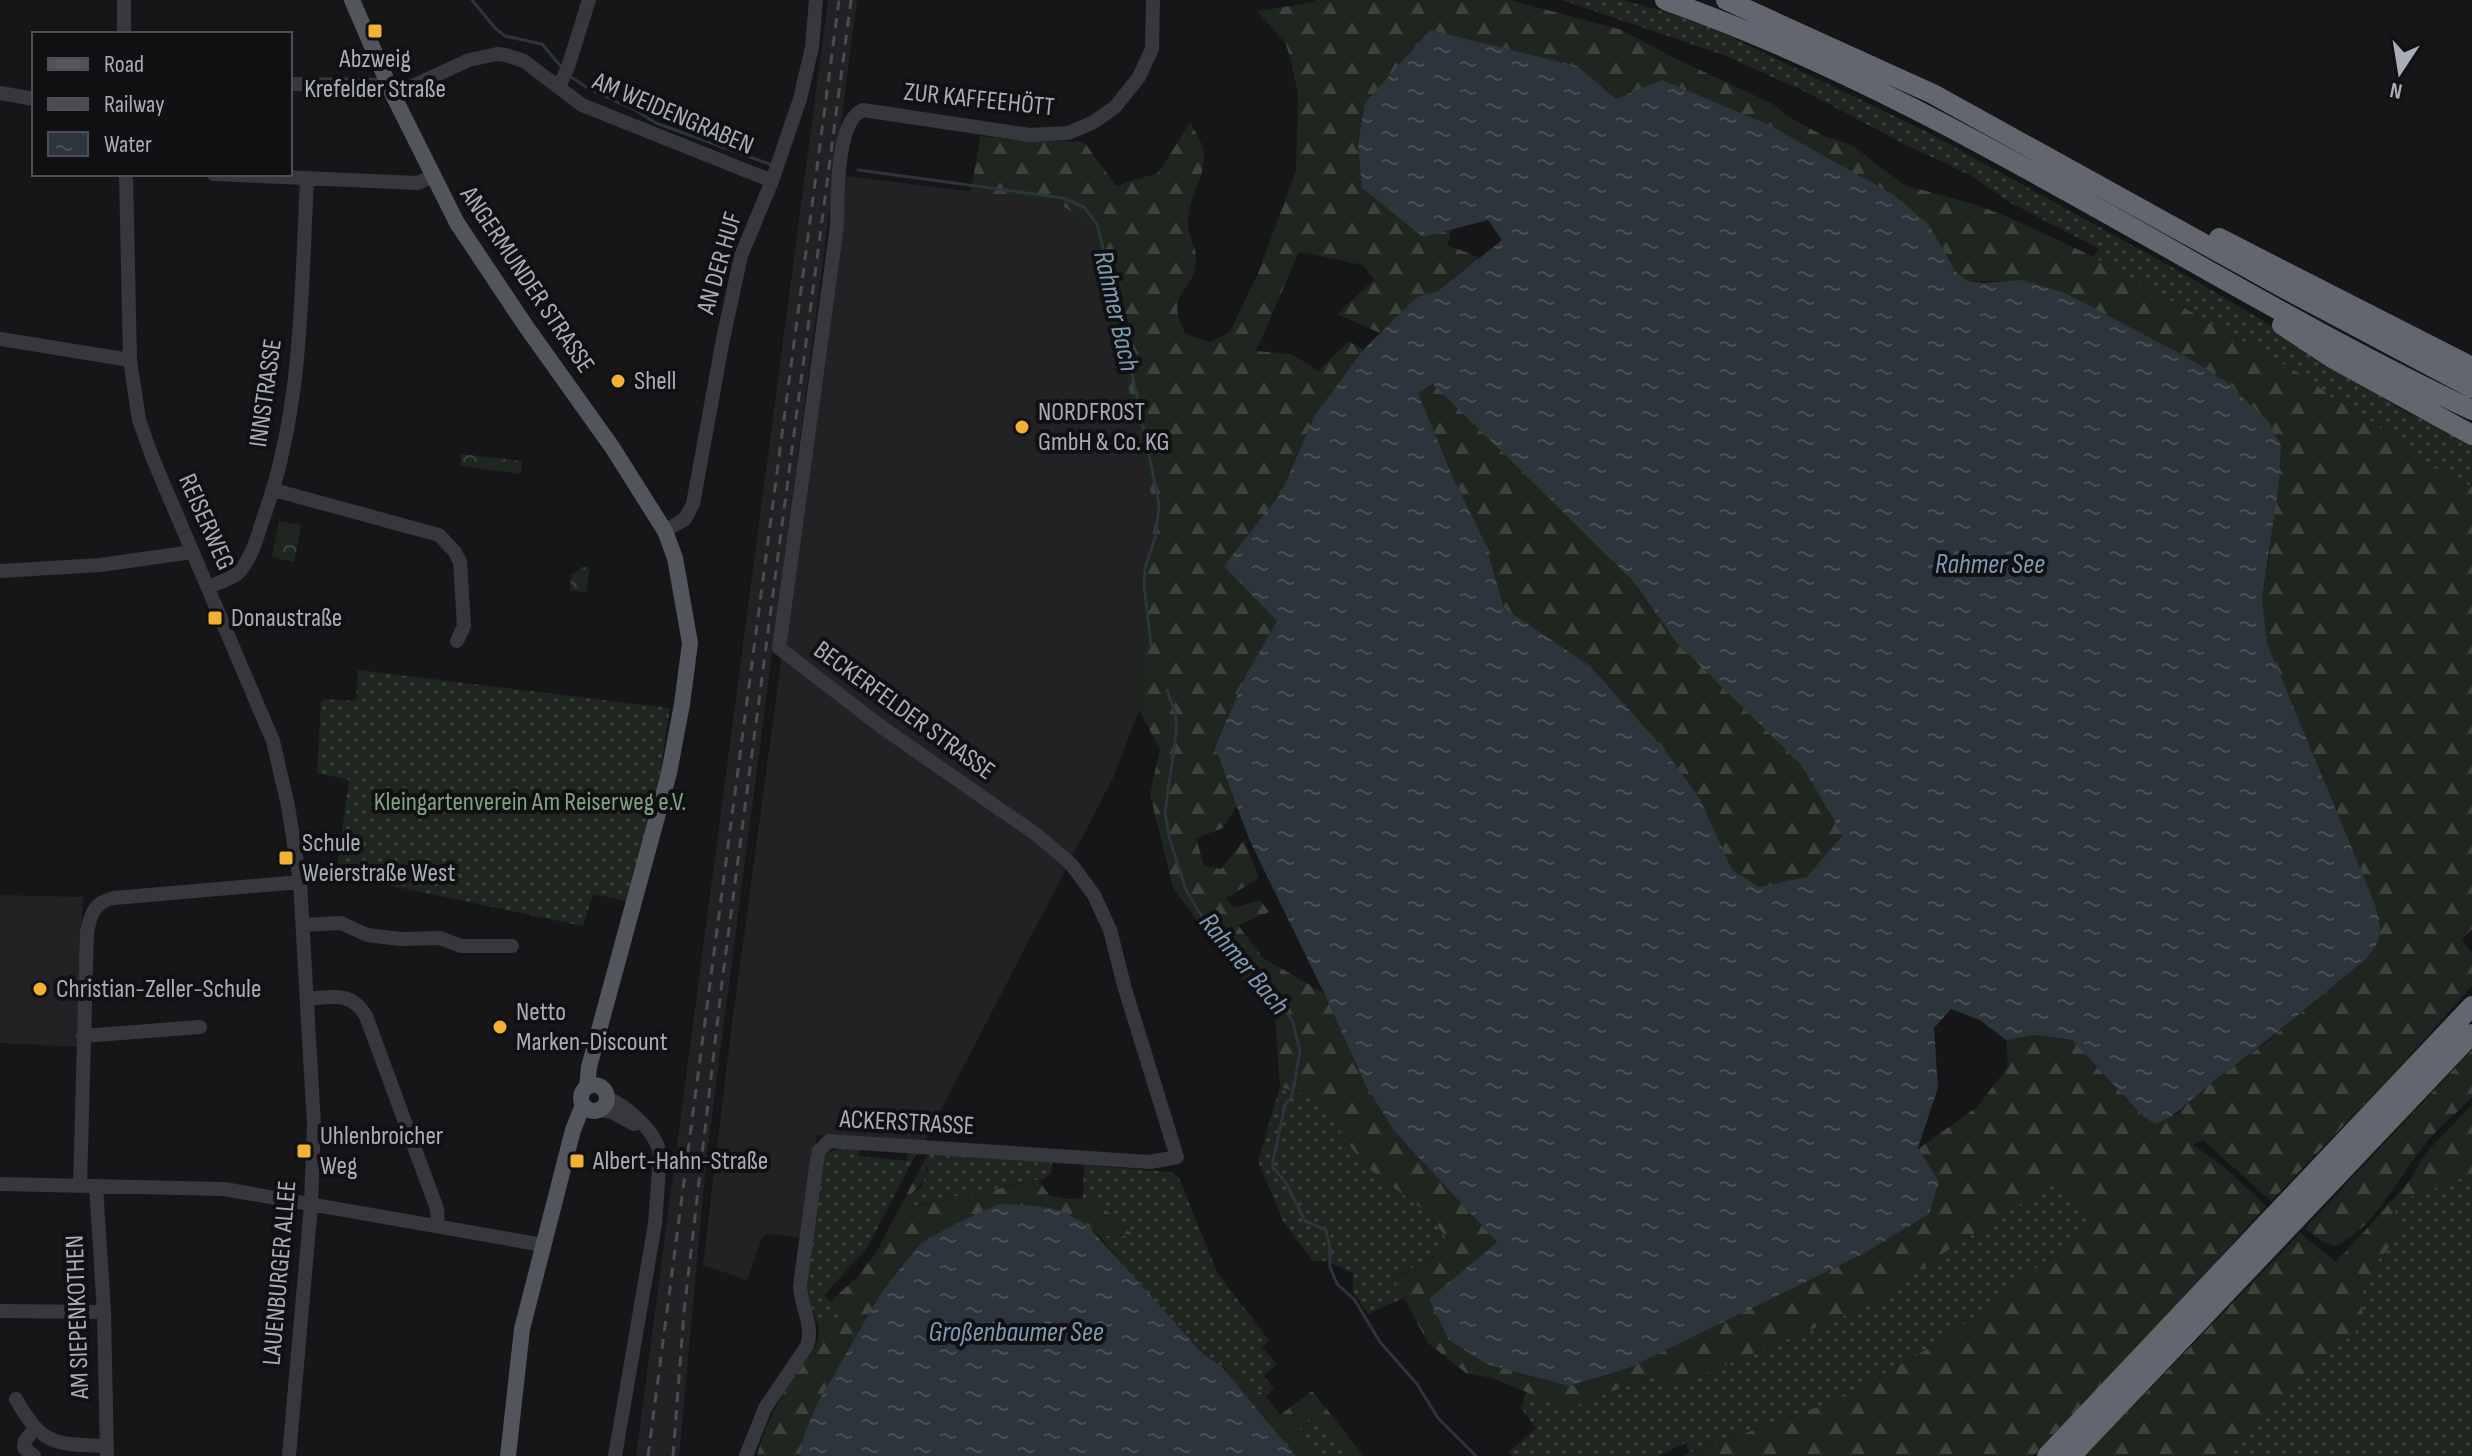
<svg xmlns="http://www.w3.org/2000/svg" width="2472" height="1456" font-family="'Sofia Sans Condensed',sans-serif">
<defs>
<pattern id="grass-dots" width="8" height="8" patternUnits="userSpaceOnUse" patternTransform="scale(2)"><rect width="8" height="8" fill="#1e261f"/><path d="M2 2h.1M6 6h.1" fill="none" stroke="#3c433d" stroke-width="1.8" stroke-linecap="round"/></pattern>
<pattern id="forest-firs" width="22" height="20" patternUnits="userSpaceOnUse" patternTransform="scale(2)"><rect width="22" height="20" fill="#1e261f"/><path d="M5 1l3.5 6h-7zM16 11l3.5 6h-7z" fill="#3c433d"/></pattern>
<pattern id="park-crowns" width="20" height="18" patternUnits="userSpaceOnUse" patternTransform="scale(2)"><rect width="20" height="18" fill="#1e261f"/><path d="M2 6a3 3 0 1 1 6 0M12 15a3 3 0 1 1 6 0" fill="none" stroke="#3c433d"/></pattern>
<pattern id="water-ripples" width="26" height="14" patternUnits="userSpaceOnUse" patternTransform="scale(2)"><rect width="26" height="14" fill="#2c353c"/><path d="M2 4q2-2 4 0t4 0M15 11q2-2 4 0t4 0" fill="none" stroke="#485056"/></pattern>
</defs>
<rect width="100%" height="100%" fill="#161618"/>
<path fill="#222225" d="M828,0H857L707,1154L679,1456H636Z
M847,176L1057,202L1095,226L1156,518L1143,578L1139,710L1114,776L925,1141L817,1135L803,1238L769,1234L762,1238L747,1280L703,1265L730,1038Z
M0,895L83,897L77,1047L0,1043Z"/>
<path fill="url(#grass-dots)" d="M1562,0H1622L1694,19L1927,132L2186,275L2297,341L2397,407L2472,444V487L2423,462L2368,418L2334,399L2306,377L2094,257L2098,248L2009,202L1972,176L1902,143L1812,95L1724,55Z
M358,670L670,708L660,775L627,901L593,894L583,926L336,874L349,780L317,773L321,702L324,699L356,701Z
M1280,1087L1317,1097L1363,1164L1429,1214L1452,1246L1394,1278L1404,1298L1368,1314L1353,1292V1273L1326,1261H1313L1283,1221L1258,1161Z
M2472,1118V1456H2151Z
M839,1148H859V1156L906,1161L908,1152L916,1154L867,1248L824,1295L836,1308L839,1317L819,1326L803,1287L822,1161L828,1153Z
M928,1154L1052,1162L1051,1173L1040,1181L1031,1179L982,1193L964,1197L952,1196L912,1206L906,1204L909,1197L922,1186L928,1169L924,1161Z
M1084,1165L1170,1172L1178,1176L1218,1274L1269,1340L1262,1347L1277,1364L1264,1376L1274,1389L1266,1396L1202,1353L1125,1268L1100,1236L1133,1235L1093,1198L1083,1199Z
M2056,1181L2097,1221L1943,1340L1842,1398L1689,1453L1686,1443L1658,1456H1512L1509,1452L1536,1428L1521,1408L1527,1391L1558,1405L1574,1406L1653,1376L1671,1388L1874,1303L1945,1252Z
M1315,1413L1346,1456H1313L1297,1432Z"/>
<path fill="url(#forest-firs)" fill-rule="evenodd" d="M1316,0H1510L1622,30L1674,58L1773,104L1787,116L1824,136L1852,145L1904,185L1974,204L2015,220L2094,257L2306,377L2334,399L2368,418L2423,462L2472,487V929L2462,940L2472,953V986L2391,1076L2271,1201L2203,1140L2193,1145L2222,1165L2266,1206L2191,1290L2033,1456H1682L1842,1398L1943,1340L2097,1221L2056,1181L1945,1252L1874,1303L1671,1388L1652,1376L1574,1406L1558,1405L1492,1378L1466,1373L1428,1343L1394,1279L1452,1246L1429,1214L1363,1164L1317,1098L1280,1087L1275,1016L1222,956L1173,888L1150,794L1160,749L1139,710L1143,578L1156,518L1095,227L1057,202L971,192L980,136L1022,140L1084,142L1116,186L1158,173L1190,123C1194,130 1199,137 1202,145C1211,172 1186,197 1188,224C1188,236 1197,248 1196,260C1195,295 1162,290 1186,334L1210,342L1230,332L1259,271L1296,171L1298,95L1292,65L1286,44L1257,11L1310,3ZM1430,30L1577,66L1616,99L1928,225L1956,272L1967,281H2020L2065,294L2185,356L2225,381L2268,421L2270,551L2262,598L2267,643L2375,904C2382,930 2384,938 2366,959L2265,1043L2201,1091L2176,1115H2142L2072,1040L2035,1035L2006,1040L2008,1067L1977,1107L1918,1149L1939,1182L1929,1214L1865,1253L1629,1368L1569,1386L1429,1299L1497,1242L1395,1132L1366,1086L1324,993L1263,958L1238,925L1269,912L1260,900L1234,908L1226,898L1259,878L1244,840L1221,869L1204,866L1196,838L1223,828L1237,806L1215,747L1247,673L1277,621L1225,566L1281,493L1315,415L1363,350L1349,341L1318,371L1292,354L1256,351L1299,252L1363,265L1374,280L1337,314L1380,333L1417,298L1438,291L1480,258L1448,245L1451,230L1422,237Z
M1434,384L1634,582L1676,642L1801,765L1843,835L1807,878L1759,887L1732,871L1700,799L1590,666L1504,608L1485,543L1451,473L1418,393Z
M2472,1050V1097C2455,1115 2433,1132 2419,1152C2396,1183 2372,1229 2336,1246L2323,1242L2305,1228Z
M2472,1105V1175L2399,1201L2395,1213L2402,1226L2401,1232L2378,1261L2368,1282L2341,1258L2410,1180L2425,1154Z
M924,1161C933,1182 913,1186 907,1203C920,1210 930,1200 943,1198C952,1196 960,1198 969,1196C990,1192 1011,1186 1031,1179L1040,1182L1049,1195L1067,1199L1093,1198L1134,1236H1100L1073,1215L965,1219L923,1242L881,1295L816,1406L803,1437L801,1456H757C767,1415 789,1384 814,1350L818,1340L819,1326L839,1317L830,1302L857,1277L876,1253Z
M2300,1233L2366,1286L2360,1299L2364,1320L2354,1334L2299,1377L2276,1401L2255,1431L2223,1456H2085Z
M1222,1367L1266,1396L1280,1415L1312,1391L1364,1456H1346L1314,1414L1297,1432L1313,1456H1296Z"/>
<path fill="url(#park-crowns)" d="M461,454L522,461L521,474L460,466Z
M279,521L301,525L294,562L272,557Z
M582,567L590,568L586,593L570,590L571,575Z"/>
<path fill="url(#water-ripples)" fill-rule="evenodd" d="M1430,30L1577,66L1616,99L1662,80L1769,125L1894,195L1929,225L1956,272L1967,281L1983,283L2020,280L2065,293L2185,356L2225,381L2268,421L2281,446L2279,483L2262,598L2267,643L2375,904C2382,930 2384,938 2366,959C2315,1001 2264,1044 2210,1084C2188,1101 2182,1113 2155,1124L2142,1115L2072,1040L2035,1035L2006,1040L1980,1020L1951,1009L1934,1028L1938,1088L1918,1148L1939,1182L1929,1214L1865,1253L1629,1368L1569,1386L1487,1364L1449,1340L1429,1299L1497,1242L1395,1132L1366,1086L1324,993L1249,839L1215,747L1247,673L1277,621L1224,566L1281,493L1315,415L1363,350L1417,297L1438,291L1502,240L1488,220L1423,237L1362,188L1358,145L1365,103ZM1433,384L1634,582L1676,642L1801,765L1843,835L1807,877L1759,887L1732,870L1700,799L1663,748L1590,666L1504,608L1485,543L1451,473L1418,393Z
M1000,1204C1035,1206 1058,1204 1088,1226L1202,1353L1222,1367L1296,1456H801L803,1437L816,1406L880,1295L906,1261L922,1242L965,1219Z"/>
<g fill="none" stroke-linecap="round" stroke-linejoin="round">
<path stroke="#2c353c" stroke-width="3" d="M472,0L495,28L505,36L542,44L563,69
M568,75L591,90L635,110L656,123L772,165
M858,170L1063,198L1084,207L1097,224L1121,320L1159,504L1156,535L1145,568L1144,586L1151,645
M1167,690L1175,713L1177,727L1165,813L1170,840L1186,890L1206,923L1280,1001L1293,1022L1300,1051L1292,1096L1285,1105L1272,1166L1286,1183L1305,1221L1326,1230L1330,1248V1267L1337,1284L1354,1299L1380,1342L1417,1384L1438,1418L1476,1456"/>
<path stroke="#37383d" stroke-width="14" d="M124,0V34
M290,84L389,85
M559,87L568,67L589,0
M0,93L34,99
M393,95L469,60L497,54L506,55L524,61L582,105L772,181
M126,174L130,360L139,420L153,459L273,741L288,806L300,882L314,1125L311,1205L289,1456
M214,174L417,183L432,177
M0,339L130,360
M274,490L439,535L455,552L460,562L464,626L457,641
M665,531L685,519L693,504L723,339L741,256L772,181L800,99L812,47L816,0
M0,571L100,565L192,552
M209,587C219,582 233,579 241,570C252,556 258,535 263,519C303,410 301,293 307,179
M303,925L341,923L367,935L401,939L440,938L461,946H512
M307,999C333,997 351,991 366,1016L437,1209L438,1226
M83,1036L200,1027
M607,1098C627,1106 657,1132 660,1155L655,1224L615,1456
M599,1110L612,1112L634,1124
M0,1184L224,1189L543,1245
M80,1186L87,932C91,914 94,902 114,898L300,882
M96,1186L104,1312L107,1456
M0,1311L104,1312
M16,1399C43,1447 56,1444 107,1446
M34,1456L24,1448L25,1441L34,1429
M746,1456L765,1408L807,1346C814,1325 801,1308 800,1286L817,1160L819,1151L829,1141L1150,1162L1177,1157L1125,989L1110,930L1094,895L1071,864L1037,835L883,728L779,648L837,226C838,200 835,121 863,110L1030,135L1068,133L1094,122L1115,107L1139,77L1152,49L1153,0"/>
<path stroke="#53555c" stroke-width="16" d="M352,0L393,95L457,223L525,325L612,447L665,531L675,558L690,643L682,704L669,773L589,1067L587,1087
M581 1098a13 13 0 1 1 26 0a13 13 0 1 1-26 0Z
M508,1456L522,1329L573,1130L583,1105"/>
<path stroke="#63666e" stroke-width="20" d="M1665,0C1951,101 2199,281 2472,410
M1726,0L1933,94L2282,287L2472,388
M2219,238L2472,367
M2282,325L2332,358L2472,435
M2047,1456L2472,1006
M2071,1456L2472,1034"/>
<path stroke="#4a4c52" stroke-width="3" stroke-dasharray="10 8" stroke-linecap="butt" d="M648,1456L839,0
M673,1456L684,1312L722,982L851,0"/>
</g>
<g fill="#f2b134" stroke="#111113" stroke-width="3">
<rect x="367" y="23" width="16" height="16" rx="4"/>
<circle cx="618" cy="381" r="8"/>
<circle cx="1022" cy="427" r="8"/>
<rect x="207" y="610" width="16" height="16" rx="4"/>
<rect x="278" y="850" width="16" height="16" rx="4"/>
<circle cx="40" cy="989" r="8"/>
<circle cx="500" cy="1027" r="8"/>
<rect x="296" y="1143" width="16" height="16" rx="4"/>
<rect x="569" y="1153" width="16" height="16" rx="4"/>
</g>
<g text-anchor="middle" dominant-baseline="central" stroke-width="8" stroke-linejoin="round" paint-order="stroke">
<g font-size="26" fill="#a8adb8" stroke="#111113" text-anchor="start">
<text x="375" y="59" text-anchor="middle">Abzweig<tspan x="375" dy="30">Krefelder Straße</tspan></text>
<text x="634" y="381">Shell</text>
<text x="1038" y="412">NORDFROST<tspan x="1038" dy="30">GmbH &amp; Co. KG</tspan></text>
<text x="231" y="618">Donaustraße</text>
<text x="302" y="843">Schule<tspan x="302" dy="30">Weierstraße West</tspan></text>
<text x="56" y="989">Christian-Zeller-Schule</text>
<text x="516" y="1012">Netto<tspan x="516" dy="30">Marken-Discount</tspan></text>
<text x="320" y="1136">Uhlenbroicher<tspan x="320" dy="30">Weg</tspan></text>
<text x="593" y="1161">Albert-Hahn-Straße</text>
</g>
<g font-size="26" fill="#a8adb8" stroke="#111113">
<text transform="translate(979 100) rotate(6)">ZUR KAFFEEHÖTT</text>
<text transform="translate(673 114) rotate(23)">AM WEIDENGRABEN</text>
<text transform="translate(720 263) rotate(-74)">AN DER HUF</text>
<text transform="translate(527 280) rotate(56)">ANGERMUNDER STRASSE</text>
<text transform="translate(266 393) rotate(-82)">INNSTRASSE</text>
<text transform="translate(206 522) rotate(66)">REISERWEG</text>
<text transform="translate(904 711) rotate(36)">BECKERFELDER STRASSE</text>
<text transform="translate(907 1123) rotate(3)">ACKERSTRASSE</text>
<text transform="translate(280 1273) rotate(-85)">LAUENBURGER ALLEE</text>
<text transform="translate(78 1317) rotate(-92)">AM SIEPENKOTHEN</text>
</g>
<g font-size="26" fill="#7fa381" stroke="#111113">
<text x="530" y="802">Kleingartenverein Am Reiserweg e.V.</text>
</g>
<g font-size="28" font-style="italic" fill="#7f9bb3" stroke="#111113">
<text transform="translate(1116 311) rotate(77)">Rahmer Bach</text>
<text x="1990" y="564">Rahmer See</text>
<text transform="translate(1244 964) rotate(50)">Rahmer Bach</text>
<text x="1016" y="1332">Großenbaumer See</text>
</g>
</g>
<rect x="32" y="32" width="260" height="144" fill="#111113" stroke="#4d4f55" stroke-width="2"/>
<rect x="48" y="58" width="40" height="12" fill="#53555c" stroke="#4d4f55" stroke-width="2"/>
<text x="104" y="72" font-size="24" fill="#a8adb8">Road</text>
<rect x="48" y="98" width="40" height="12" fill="#4a4c52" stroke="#4d4f55" stroke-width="2"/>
<text x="104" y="112" font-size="24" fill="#a8adb8">Railway</text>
<rect x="48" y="132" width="40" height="24" fill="url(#water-ripples)" stroke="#4d4f55" stroke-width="2"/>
<text x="104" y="152" font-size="24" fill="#a8adb8">Water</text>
<g transform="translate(2400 72) rotate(192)" stroke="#111113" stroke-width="6" paint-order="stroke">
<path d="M0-6L14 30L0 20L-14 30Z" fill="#a8adb8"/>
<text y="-12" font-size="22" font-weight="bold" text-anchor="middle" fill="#a8adb8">N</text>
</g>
</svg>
